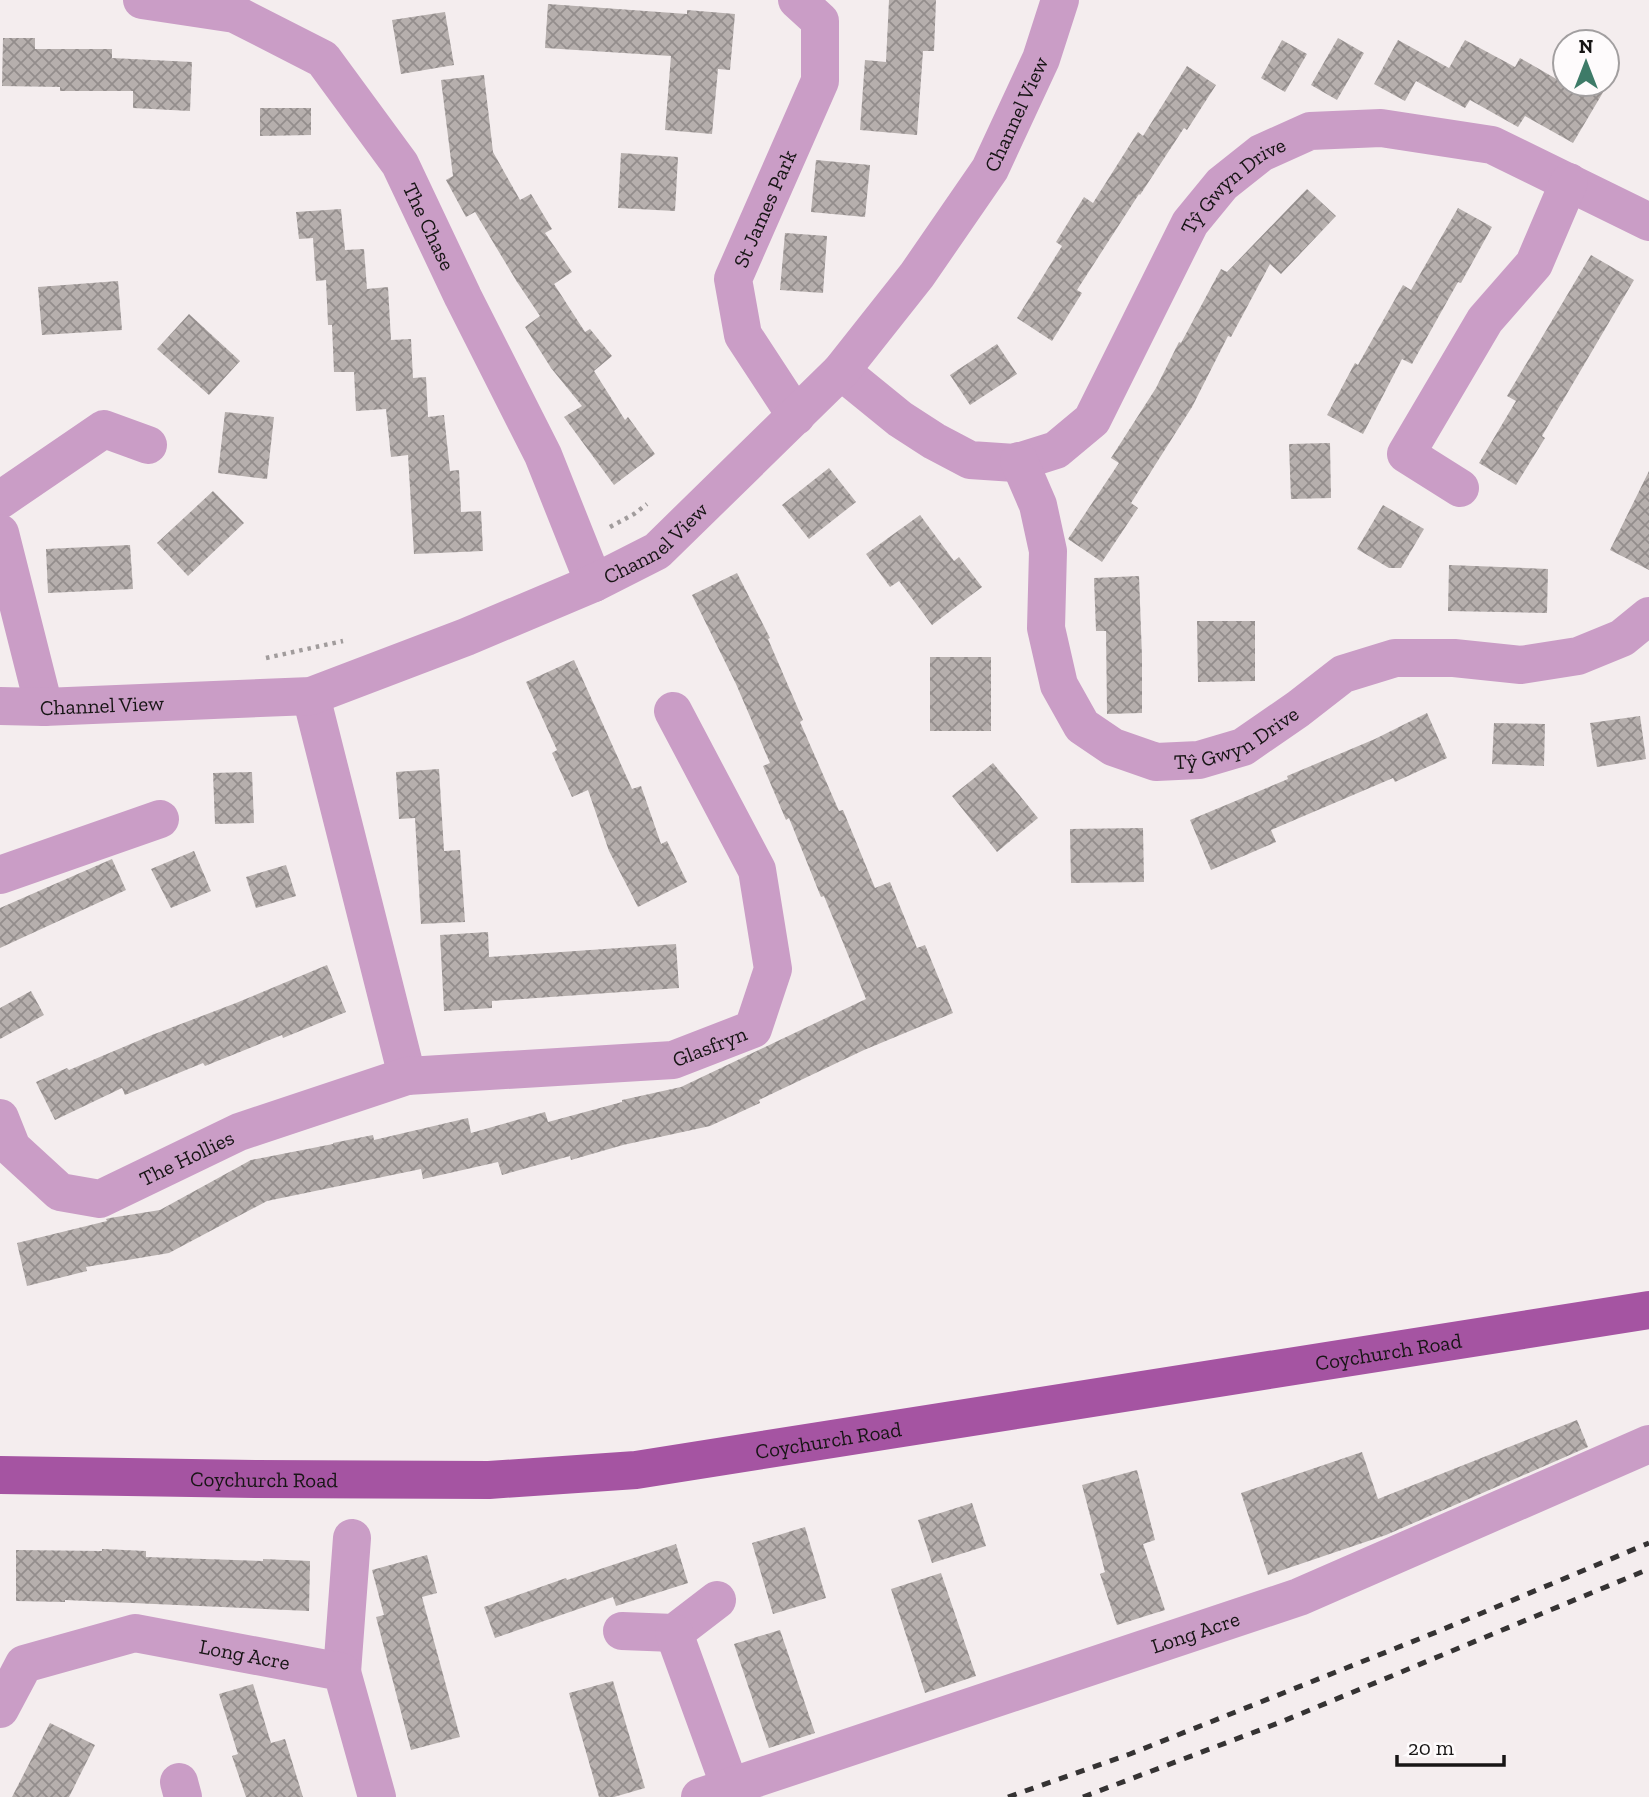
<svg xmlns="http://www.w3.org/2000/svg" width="1649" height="1797" font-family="'Zilla Slab',serif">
<defs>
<pattern id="building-cross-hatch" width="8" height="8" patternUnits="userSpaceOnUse" patternTransform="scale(1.75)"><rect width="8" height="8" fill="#b6afad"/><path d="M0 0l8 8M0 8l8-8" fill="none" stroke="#938d8c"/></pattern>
</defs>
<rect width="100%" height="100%" fill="#f4edee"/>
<path fill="url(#building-cross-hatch)" d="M889,0H936L934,51H923L917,135L860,130L865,60L886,62Z
M548,4L687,14V10L735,14L730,70L718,69L712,134L665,130L671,56L545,48Z
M445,12L454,65L401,74L392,20Z
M3,38H35V49H112V58L192,62L190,111L133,108V91H60V87L2,86Z
M1338,38L1364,53L1337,100L1311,85Z
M1282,40L1307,54L1285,92L1261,78Z
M1398,40L1449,68L1465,40L1515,67L1520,58L1565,84H1608L1573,143L1525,116L1518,127L1470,100L1465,108L1416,81L1405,101L1374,84Z
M1187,66L1216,85L1187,130L1184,128L1140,195L1139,194L1077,290L1082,293L1052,341L1017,318L1062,246L1056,242L1084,197L1093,203L1138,132L1143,136Z
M484,75L493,152L520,200L531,194L552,229L545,233L572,272L554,284L585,332L590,329L612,356L594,371L625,420L628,417L655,454L614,485L564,417L582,406L551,368L525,327L540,316L517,282L475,212L466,217L446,180L453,176L441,80Z
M260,108H311V135L260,136Z
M621,153L678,157L675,211L618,208Z
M816,160L870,165L865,217L811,212Z
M1307,189L1336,216L1281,274L1270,264L1231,337L1228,336L1192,407L1131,503L1138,508L1102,562L1068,539L1119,463L1111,458L1156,388L1179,342L1181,343L1221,269L1227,272Z
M1458,208L1492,227L1461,283L1458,282L1412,364L1402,359L1363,434L1327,415L1355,363L1358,365L1403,285L1411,290Z
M341,209L345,250L364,249L367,289L388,287L391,340L411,339L413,378L426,377L428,417L444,415L450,471L459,470L461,512L481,511L483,551L414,554L408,455L391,457L386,409L356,411L354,372H334L332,325H328L326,280L316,281L313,238L299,239L296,212Z
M785,233L827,236L823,293L780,290Z
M1591,255L1634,280L1542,436L1545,438L1516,485L1479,463L1516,401L1507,396Z
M118,281L122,330L42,335L38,287Z
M189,314L240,361L209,395L157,349Z
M997,344L1017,374L970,405L950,375Z
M225,412L274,417L267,479L218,473Z
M1330,443L1331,498L1291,499L1289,444Z
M829,468L856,502L809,539L782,505Z
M1649,471V570L1610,550Z
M213,491L244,523L188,576L157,543Z
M1383,505L1424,529L1401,568H1389L1357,549Z
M920,515L954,561L959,557L982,587L932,625L899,581L890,587L866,554Z
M130,545L133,589L48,593L46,549Z
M1449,565L1548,569L1547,613L1448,611Z
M737,573L770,638L768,639L803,720L800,722L839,811L843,810L875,888L890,882L917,948L925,945L953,1013L864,1050L759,1100L760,1103L710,1126L623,1145L571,1160L570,1156L502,1175L498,1162L423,1179L421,1169L267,1201L169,1253L86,1267L87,1271L27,1286L17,1243L107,1221L106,1219L110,1218L160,1210L251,1160L333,1144V1143L373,1135L374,1140L468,1118L471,1133L545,1112L548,1122L622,1102V1100L681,1087L866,999L824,896L821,897L789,818L786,820L763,766L770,763L736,684L692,595Z
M1139,576L1142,657V713L1107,714L1106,631H1096L1094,578Z
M1197,621H1255V681L1198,682Z
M930,657H991V731H930Z
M574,660L632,789L641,786L661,844L667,841L687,882L638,907L609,851L588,790L572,797L552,753L557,750L526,682Z
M1427,713L1447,758L1395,782L1393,778L1271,830L1276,842L1211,870L1190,820L1288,779L1287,776L1375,739Z
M1640,716L1646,759L1597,767L1590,723Z
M1494,723L1545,724L1544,766L1492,764Z
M993,763L1038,818L997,852L952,796Z
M439,769L444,851L460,850L465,922L421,924L415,818L399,819L396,772Z
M252,772L254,823L215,824L213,773Z
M1143,828L1144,882L1071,883L1070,829Z
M194,851L211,891L171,908L151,869Z
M112,859L126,890L0,948V908Z
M286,865L296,896L256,908L246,877Z
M488,932L489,957L676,944L679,988L492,1001V1008L444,1011L440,935Z
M327,965L346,1012L283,1038L282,1035L205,1066L203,1063L125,1095L122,1088L55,1120L36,1082L67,1068L69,1070L152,1035L236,1003Z
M31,991L44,1015L0,1039V1008Z
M1577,1420L1588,1447L1386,1535L1268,1575L1241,1493L1362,1452L1378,1499Z
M1137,1470L1155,1540L1143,1544L1165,1610L1117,1625L1100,1574L1105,1572L1082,1485Z
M972,1503L986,1546L932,1563L918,1520Z
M805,1527L826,1598L773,1614L752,1543Z
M676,1544L688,1583L616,1606L613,1597L495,1638L484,1607L566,1578L567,1580Z
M102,1549L146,1551V1557L263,1561V1559L310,1561L309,1611L65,1600V1602L16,1601V1550L102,1551Z
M427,1555L437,1593L422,1597L460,1737L411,1750L376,1617L384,1615L372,1570Z
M941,1573L976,1676L925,1693L891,1589Z
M780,1630L815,1733L769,1748L734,1644Z
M613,1681L645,1788L614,1797H599L569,1693Z
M253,1684L271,1743L285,1739L303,1797H246L232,1756L238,1754L219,1694Z
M50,1723L95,1745L69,1797H12Z"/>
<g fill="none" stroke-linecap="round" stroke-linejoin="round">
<path stroke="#a19c9c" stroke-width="4.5" stroke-dasharray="3.5 5" stroke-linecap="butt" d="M610,527L634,514L647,504
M266,658L343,641"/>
<g stroke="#ca9dc6" stroke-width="38">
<path id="s1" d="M142,0L235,14L323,59L400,164L463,297L543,455L594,583"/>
<path id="s2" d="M841,371L900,419L934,441L970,460L1015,463L1056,450L1092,420L1190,223L1222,184L1261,153L1310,131L1381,128L1492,145L1649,222"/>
<path id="s3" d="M796,416L743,335L733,279L820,81V21L797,0"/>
<path id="s4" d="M1019,461L1038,505L1048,551L1046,628L1059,685L1082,726L1113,747L1156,762L1199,760L1243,747L1298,709L1343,674L1395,658H1454L1521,665L1578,656L1622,638L1649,616"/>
<path d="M1460,488L1406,454L1485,320L1534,264L1569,182"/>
<path d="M0,500L104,429L148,445"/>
<path d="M0,533L44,707"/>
<path d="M311,696L407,1076"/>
<path id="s5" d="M0,706L44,707L311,696L466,637L594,583L657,551L841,371L917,275L990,169L1041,59L1060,0"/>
<path d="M0,875L160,819"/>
<path id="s6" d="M0,1118L12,1148L60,1192L100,1199L239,1132L407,1076L673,1060L753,1029L773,969L757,870L673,711"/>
<path d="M622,1631L674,1633L717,1600"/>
<path d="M674,1633L730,1787"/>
<path d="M342,1672L352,1538"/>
<path id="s7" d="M0,1709L24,1664L135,1633L342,1672L377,1797"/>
<path d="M179,1782L183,1797"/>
<path id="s8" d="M700,1797L1299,1597L1649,1444"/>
</g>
<path stroke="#a554a2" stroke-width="38" id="s9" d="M0,1475L255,1479L489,1480L636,1470L1649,1310"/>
<path stroke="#353333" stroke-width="5" stroke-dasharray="9 9" stroke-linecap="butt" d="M1008,1797L1130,1754L1439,1631L1649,1543
M1083,1797L1281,1722L1649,1569"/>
</g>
<g text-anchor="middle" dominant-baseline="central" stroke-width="5" stroke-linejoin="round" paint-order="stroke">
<g font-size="21" fill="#171515" stroke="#fefbfc">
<text stroke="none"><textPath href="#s5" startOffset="1256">Channel View</textPath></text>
<text stroke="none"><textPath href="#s2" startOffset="570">Tŷ Gwyn Drive</textPath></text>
<text stroke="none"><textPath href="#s3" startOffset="231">St James Park</textPath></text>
<text stroke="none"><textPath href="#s1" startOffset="392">The Chase</textPath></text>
<text stroke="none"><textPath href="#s5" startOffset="690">Channel View</textPath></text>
<text stroke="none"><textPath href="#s5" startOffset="102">Channel View</textPath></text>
<text stroke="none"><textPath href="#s4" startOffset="446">Tŷ Gwyn Drive</textPath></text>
<text stroke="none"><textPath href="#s6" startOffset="775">Glasfryn</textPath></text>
<text stroke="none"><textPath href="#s6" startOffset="234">The Hollies</textPath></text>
<text stroke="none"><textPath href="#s9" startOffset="1398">Coychurch Road</textPath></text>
<text stroke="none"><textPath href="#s9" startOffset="831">Coychurch Road</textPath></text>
<text stroke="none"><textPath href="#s9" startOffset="264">Coychurch Road</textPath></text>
<text stroke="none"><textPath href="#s8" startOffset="522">Long Acre</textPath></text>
<text stroke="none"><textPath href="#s7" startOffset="278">Long Acre</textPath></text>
</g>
</g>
<g transform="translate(1586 63)"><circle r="33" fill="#fefbfc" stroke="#a29fa0" stroke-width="2"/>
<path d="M0-5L12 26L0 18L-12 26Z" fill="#3e7b68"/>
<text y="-10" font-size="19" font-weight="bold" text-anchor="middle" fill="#171515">N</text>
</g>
<path d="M1397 1755v10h107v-10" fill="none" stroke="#171515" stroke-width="3.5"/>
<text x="1408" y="1755" font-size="21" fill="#171515" stroke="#fefbfc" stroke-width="5" paint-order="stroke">20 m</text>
</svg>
